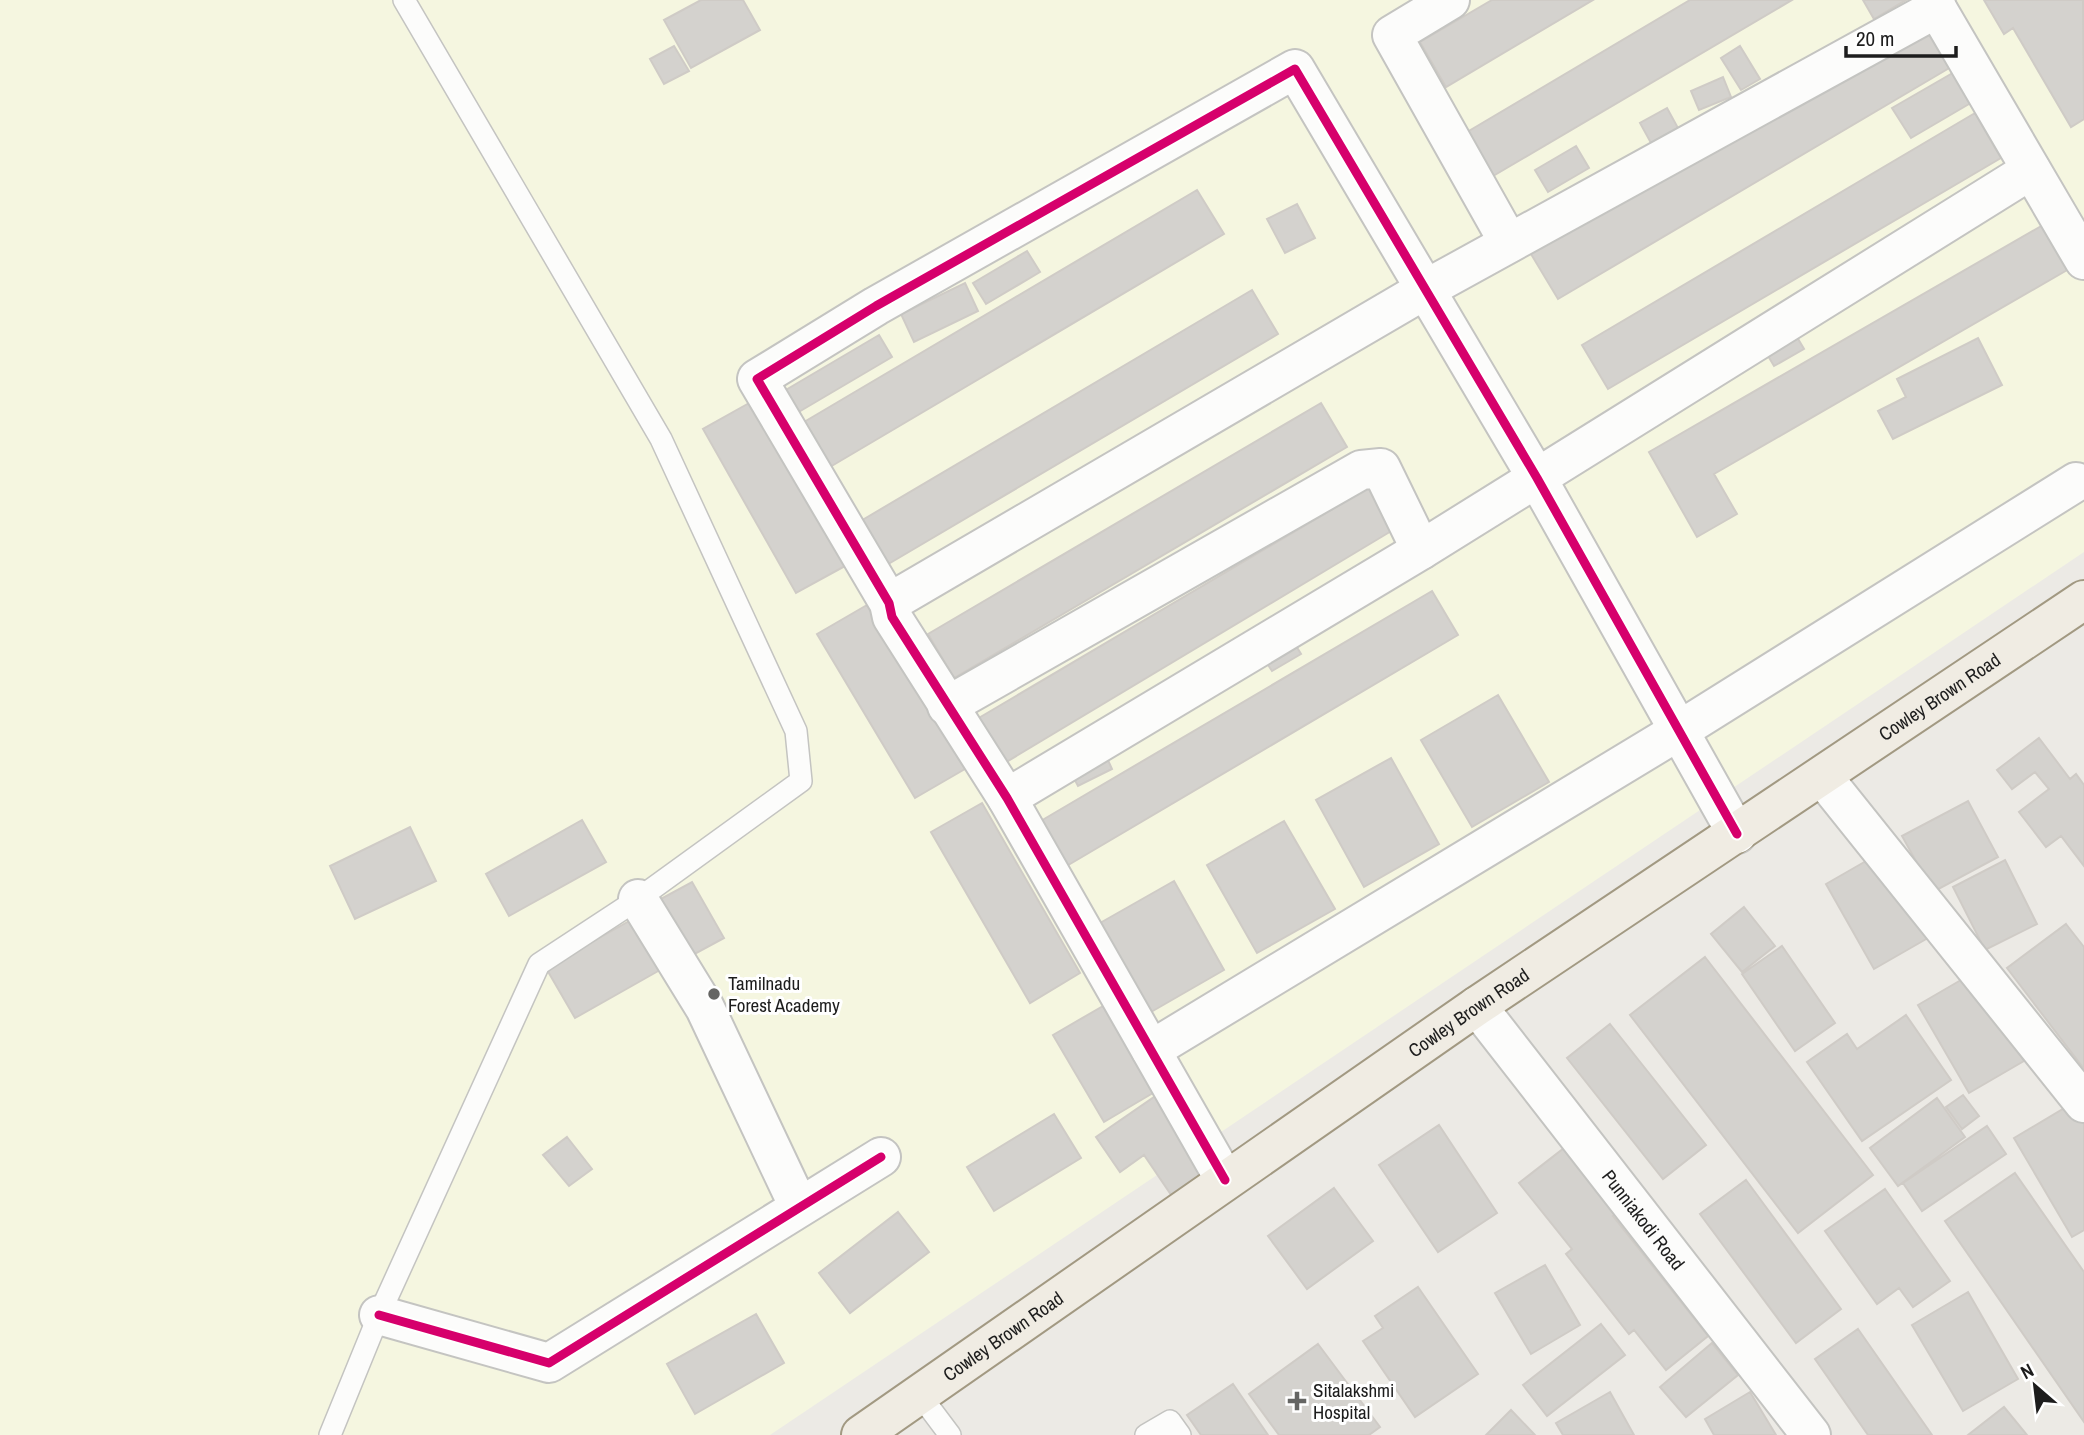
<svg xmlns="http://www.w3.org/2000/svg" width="2084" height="1435" font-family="'Archivo Narrow',sans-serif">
<rect width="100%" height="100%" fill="#eceae5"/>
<path fill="#f5f6e0" d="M0,0H2084V552L770,1435H0Z"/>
<path fill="#d4d2ce" stroke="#cfcbc6" stroke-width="2" d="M701,0H743L760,30L691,68L664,20Z
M1492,0H1593L1446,87L1420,42Z
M1690,0H1792L1488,179L1462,135Z
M1863,0H1906L1874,19Z
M1984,0H2083L2084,119L2071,127L2013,28L2004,34Z
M1924,23L1951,67L1558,299L1531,254Z
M674,46L689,71L664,84L650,59Z
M1740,46L1760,79L1741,90L1721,58Z
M1963,67L1981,97L1911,138L1892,108Z
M1723,77L1731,97L1699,110L1691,91Z
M1667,108L1678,128L1651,143L1640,123Z
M1975,113L2001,158L1608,389L1582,345Z
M1576,146L1589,168L1548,192L1535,170Z
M1197,190L1224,234L830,467L804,422Z
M1297,204L1315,238L1285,253L1267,219Z
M2043,225L2069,269L1714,474L1737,514L1697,537L1649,452Z
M1027,251L1040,272L986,304L973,283Z
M965,283L978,311L914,342L901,314Z
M1252,290L1278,334L885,566L859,522Z
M1794,332L1804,349L1774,366L1764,349Z
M879,335L892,357L797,413L784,391Z
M1978,338L2002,385L1893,439L1878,411L1906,397L1897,379Z
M751,402L845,566L796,593L703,429Z
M1321,403L1347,447L954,678L928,634Z
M1370,487L1393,530L1003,764L977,719Z
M1432,591L1458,635L1065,867L1039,822Z
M867,605L965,769L915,798L817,634Z
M1290,636L1301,654L1272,671L1261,654Z
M1498,695L1549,782L1472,827L1421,740Z
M2039,738L2070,779L2076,774L2084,785V866L2061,836L2046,847L2019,812L2049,789L2035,772L2012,789L1997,770Z
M1102,747L1112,769L1078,786L1067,765Z
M1391,758L1439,844L1364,887L1316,800Z
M1968,801L1998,857L1933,892L1902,836Z
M982,803L1080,973L1030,1003L931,832Z
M582,820L606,862L509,916L486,874Z
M1284,821L1335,909L1257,953L1207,865Z
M410,827L436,881L355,919L330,866Z
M1880,853L1928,938L1874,969L1826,884Z
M2005,860L2037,924L1985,950L1953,887Z
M1174,881L1224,970L1151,1012L1100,923Z
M692,882L724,938L691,956L659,900Z
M1744,907L1775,946L1742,972L1711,934Z
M631,920L660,970L575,1018L546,968Z
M2066,924L2084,947V1069L2007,968Z
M1782,946L1835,1023L1795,1051L1742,974Z
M1705,957L1873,1175L1798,1233L1630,1015Z
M1973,973L2024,1061L1969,1093L1918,1005Z
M1103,1006L1153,1093L1104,1122L1053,1035Z
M1906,1015L1951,1080L1862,1141L1807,1062L1847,1034L1857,1049Z
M1610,1024L1706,1145L1663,1179L1567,1058Z
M1157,1095L1213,1177L1176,1202L1144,1155L1120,1172L1096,1137Z
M1963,1095L1979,1116L1962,1129L1946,1107Z
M1937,1098L1965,1137L1898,1186L1870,1148Z
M2073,1103L2084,1123V1230L2072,1237L2014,1138Z
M1054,1114L1081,1158L994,1211L967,1167Z
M1439,1125L1497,1213L1438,1252L1379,1165Z
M1987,1126L2006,1154L1922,1211L1903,1183Z
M567,1137L592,1169L569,1186L543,1155Z
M1568,1145L1621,1211L1613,1216L1708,1336L1666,1370L1634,1330L1629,1334L1566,1254L1572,1249L1519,1183Z
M2015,1173L2084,1272V1422L1945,1221Z
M1746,1180L1841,1309L1796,1343L1700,1214Z
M1334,1188L1373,1241L1307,1289L1268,1236Z
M1885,1189L1950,1281L1913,1307L1899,1288L1877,1304L1825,1231Z
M898,1212L929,1252L850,1313L819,1273Z
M1545,1265L1580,1325L1531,1354L1495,1293Z
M1418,1287L1478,1374L1415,1417L1363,1341L1383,1328L1375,1316Z
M1968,1292L2018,1379L1963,1411L1912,1325Z
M756,1314L784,1363L695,1414L667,1364Z
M1601,1324L1625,1355L1547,1416L1523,1385Z
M1858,1329L1932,1435H1868L1815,1359Z
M1712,1343L1738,1375L1686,1417L1660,1387Z
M1318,1344L1380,1427L1369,1435H1279L1249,1394Z
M1233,1384L1268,1435H1201L1187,1415Z
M1610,1392L1634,1435H1563L1556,1423Z
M1750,1392L1776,1435H1714L1705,1419Z
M2004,1407L2027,1435H1968Z
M1511,1410L1535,1435H1486Z"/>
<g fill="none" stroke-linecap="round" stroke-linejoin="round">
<defs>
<path id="lane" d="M920,1395L950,1435
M330,1435L379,1315L539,964L638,899L801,781L796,731L661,439L404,0
M1146,1435L1170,1421L1180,1435"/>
<g id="street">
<path d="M1450,0L1392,35L1509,243"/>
<path d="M1932,0L2084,260"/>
<path d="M889,603L1426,289L1937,8"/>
<path d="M947,706L1361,470L1381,468L1421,550"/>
<path d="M1822,776L2084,1103"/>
<path d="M1007,798L1421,550L2031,170"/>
<path d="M638,899L705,1008L799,1207"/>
<path id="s1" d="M1477,1006L1811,1435"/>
<path d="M1151,1050L1680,730L2076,482"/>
<path d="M1225,1180L1007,798L892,617L889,603L757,379L876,306L1295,69L1537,478L1737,834"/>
<path d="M379,1315L549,1363L881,1157"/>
</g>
<g id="primary">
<path id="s2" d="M861,1435L1477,1006L2084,600"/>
</g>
</defs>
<use href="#lane" stroke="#c4c4c1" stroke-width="24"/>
<use href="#street" stroke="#c4c4c1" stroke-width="42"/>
<use href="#primary" stroke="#a29982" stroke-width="42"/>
<use href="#lane" stroke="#fcfcfb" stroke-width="21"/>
<use href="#street" stroke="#fcfcfb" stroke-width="38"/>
<use href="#primary" stroke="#f0ece3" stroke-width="38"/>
<defs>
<path id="cycleway" d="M1225,1180L1007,798L892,617L889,603L757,379L876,306L1295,69L1537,478L1737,834
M379,1315L549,1363L881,1157"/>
</defs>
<use href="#cycleway" stroke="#fff" stroke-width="13"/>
<use href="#cycleway" stroke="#d6006c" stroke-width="9"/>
</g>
<g fill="#656563" stroke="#fff" stroke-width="2.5">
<circle cx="714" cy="994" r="7"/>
<path d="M1293.5 1390.5h7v7h7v7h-7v7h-7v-7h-7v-7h7z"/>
</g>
<g text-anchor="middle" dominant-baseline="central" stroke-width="6" stroke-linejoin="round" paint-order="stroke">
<g font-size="19" fill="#1d1d1d" stroke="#fff">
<text stroke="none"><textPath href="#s2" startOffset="1307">Cowley Brown Road</textPath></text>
<text stroke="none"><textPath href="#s2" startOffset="740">Cowley Brown Road</textPath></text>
<text stroke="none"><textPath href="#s1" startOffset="271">Punniakodi Road</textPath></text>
<text stroke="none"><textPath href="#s2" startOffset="173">Cowley Brown Road</textPath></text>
</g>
<g font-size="19" fill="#1d1d1d" stroke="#fff" text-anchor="start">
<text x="728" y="983">Tamilnadu<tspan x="728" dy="22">Forest Academy</tspan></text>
<text x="1313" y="1390">Sitalakshmi<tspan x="1313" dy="22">Hospital</tspan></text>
</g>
</g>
<g transform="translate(2035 1386) rotate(332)" stroke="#ffffff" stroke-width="5" paint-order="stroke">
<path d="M0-5L12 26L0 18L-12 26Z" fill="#1d1d1d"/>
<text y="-10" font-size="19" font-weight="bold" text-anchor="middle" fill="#1d1d1d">N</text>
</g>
<path d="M1846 46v10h110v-10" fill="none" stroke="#1d1d1d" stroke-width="3.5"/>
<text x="1856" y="46" font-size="21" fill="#1d1d1d" stroke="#ffffff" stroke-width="5" paint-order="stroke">20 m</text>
</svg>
